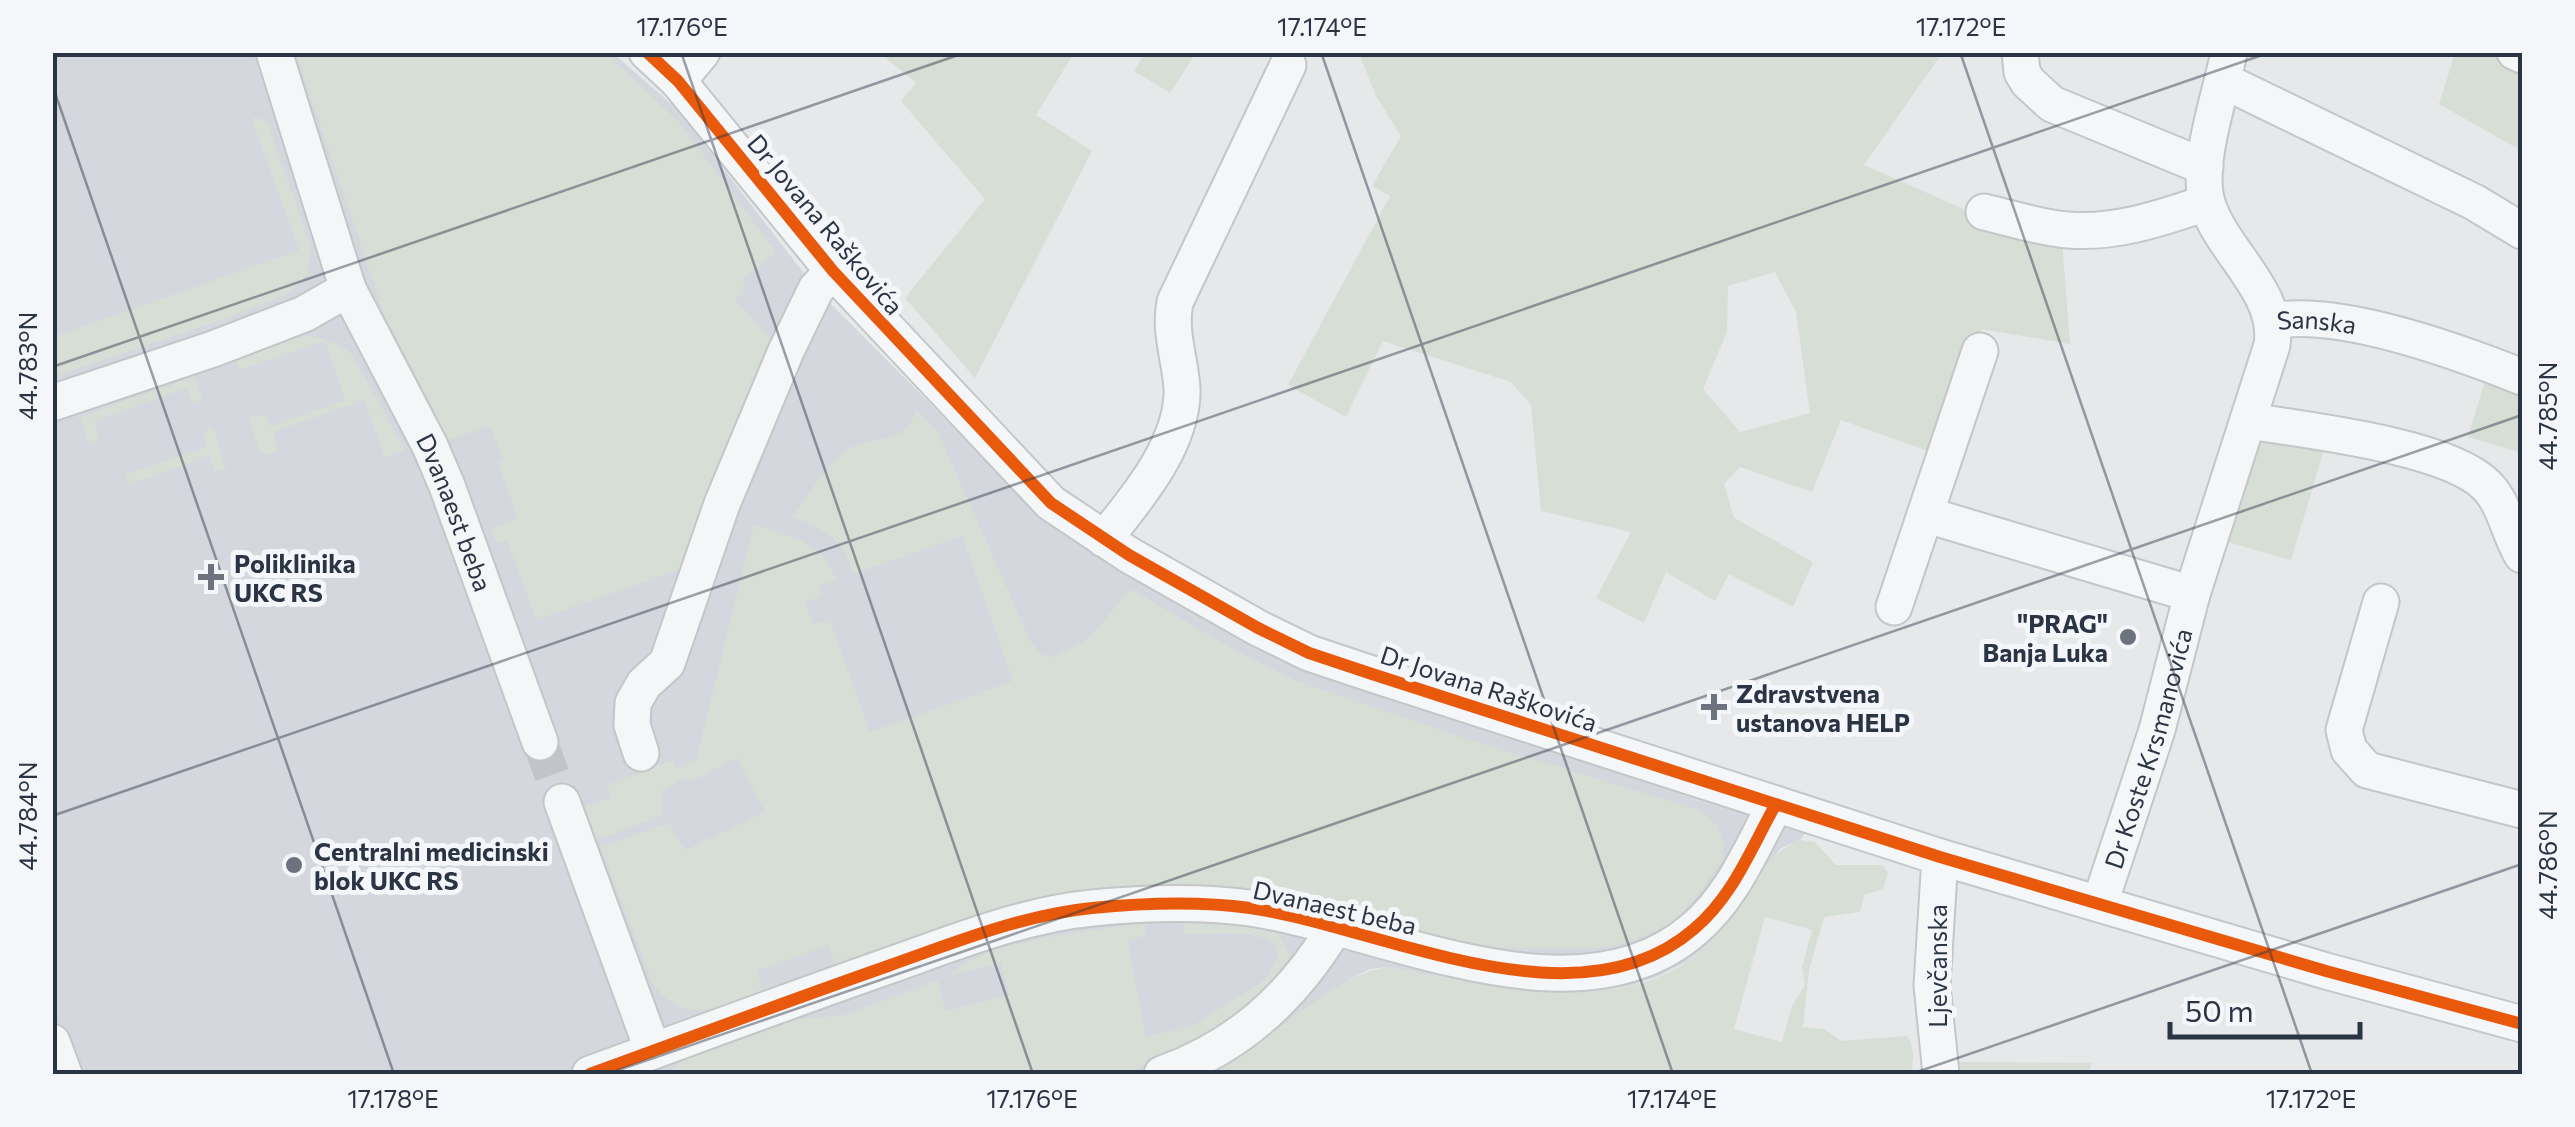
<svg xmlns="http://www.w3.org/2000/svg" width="2575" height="1127" font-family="Commissioner,sans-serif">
<rect width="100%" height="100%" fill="#e6e8ea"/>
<path fill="#d4d7dd" d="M52,53H613L678,110L816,289L1024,498L1351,682L1704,802L1805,833L1800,840L1781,848L1711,942L1688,961L1659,976L1629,986L1596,991H1519L1389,967L1370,969L1350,979L1254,1046L1197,1074H53Z"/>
<path fill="#d6ded6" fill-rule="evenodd" d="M296,53H606L679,122L776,252L743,278L744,293L735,300L772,340L693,565L536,620L507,540L497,543L491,529L518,519L498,463L504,460L490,426L449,440L384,314Z
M880,53H1074L1036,115L1092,151L975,378L905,298L985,199L901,101L916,83Z
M1145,53L1146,52L1196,53L1170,93L1134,71Z
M1359,53H1942L1864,165L1968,211L2062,241L2070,344L1981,329L1934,453L1841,420L1812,492L1740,467L1724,484L1734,518L1813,562L1793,607L1729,574L1715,601L1666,572L1644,623L1596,598L1631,532L1541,511L1531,405L1511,382L1383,341L1346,417L1288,385L1390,196L1372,186L1401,136L1376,96ZM1775,272L1796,312L1810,413L1740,432L1703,389L1727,332L1728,286Z
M2455,53H2495L2522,63V151L2439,104Z
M251,118H260L268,124L311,246L308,273L296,287L284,296L213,323L53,377V337L299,250Z
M304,336C321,336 338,344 351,353L405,450L385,458L364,400L274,432L277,450L268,455L260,451L249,421L253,416L265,415L271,426L345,400L325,341L239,370L236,360Z
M2488,371L2522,386V453L2468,437Z
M195,376L202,398L201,404L193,402L186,388L95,421L98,438L94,443H88L80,417Z
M916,410L938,432L1031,642L1041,654L1054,657L1086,641L1131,589L1233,649L1294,680L1467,739L1700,810L1718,826L1724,846L1721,862L1702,890L1672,923L1632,941L1600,948H1496L1219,890L837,969L828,945L757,971L763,993C720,1008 679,1029 651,979L601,847L669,823L685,850L765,812L737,758L694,780L682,779L662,791L663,815L597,840L584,807L611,797L607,785L673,760L676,768L696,760L754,525C791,537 822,540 836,580L819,586L822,596L805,603L813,624L830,620L870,732L1013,681L962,536L854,574C842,538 827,530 792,517C808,496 823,470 843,453C868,432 905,449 916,410Z
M208,428H214L226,470L215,471L209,456L128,485L125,475L206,447L204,434Z
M2264,439L2326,443L2291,560L2224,541L2256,445Z
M1800,840L1815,842L1836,865H1882L1888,873L1883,889L1864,895L1860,912L1824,917L1809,970L1803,1027L1824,1029L1841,1041L1907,1036C1915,1048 1914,1061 1910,1074H1197C1216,1066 1236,1057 1254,1046C1296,1019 1338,974 1389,967C1485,984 1635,1025 1711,941C1741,908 1757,858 1800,840ZM1765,917L1812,930L1802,967L1805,985L1792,1006L1782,1042L1734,1029Z
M1145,923V935L1128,942L1146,1037L1192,1026L1266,979L1278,956L1274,943C1248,928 1212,935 1184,935L1183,923L1246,926L1278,933L1291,957L1289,966L1267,1001L1182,1053L1121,1074H670L673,1068L683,1060L783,1021L844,1015L938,980L945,1011L1009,995L1001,963L949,976C978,941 1100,929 1145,923Z
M1959,1062L2091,1063L2089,1074H1961Z"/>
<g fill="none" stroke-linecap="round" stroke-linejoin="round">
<path stroke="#c1c4c9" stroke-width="35" stroke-dasharray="35 18" stroke-linecap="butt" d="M540,742L562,802"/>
<defs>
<g id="minor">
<path d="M647,52L678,81L833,271L1051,503L1129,555L1258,628L1309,653L1372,674L1940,857L2326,971L2522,1024"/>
<path d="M2020,52L2022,72L2028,82L2052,104L2205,167"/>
<path d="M2515,52L2522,55"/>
<path d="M678,81L702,52"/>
<path d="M2224,81L2474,202L2522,231"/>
<path d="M1984,212C2011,218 2040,228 2068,230C2116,234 2161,218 2206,203"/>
<path id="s1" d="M348,289L430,446L447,486L540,742"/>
<path id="s2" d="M2272,321C2340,308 2459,352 2522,377"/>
<path d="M52,403L213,349L304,314L348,289L274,52"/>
<path d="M2249,421C2305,430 2449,446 2487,486C2505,504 2509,534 2522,555"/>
<path d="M1927,515L2192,594"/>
<path d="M1104,539C1137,498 1184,443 1182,388C1180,358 1169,332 1175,302L1288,65"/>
<path d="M2381,602L2344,730L2349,750L2367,770L2522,810"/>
<path d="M1894,607L1980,351"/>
<path d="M641,753L632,725L633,703L644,684L667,663L722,504L786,351L816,289L833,271"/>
<path d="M562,802L653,1051"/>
<path d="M1940,857L1932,985L1941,1074"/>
<path id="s3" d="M2100,903L2157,730L2192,594L2272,345C2280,293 2224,253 2208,206C2194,167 2221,94 2229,52"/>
<path d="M52,1042L64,1074"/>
<path d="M590,1074C689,1038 788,1001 888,966C953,943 1022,915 1092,908C1143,903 1199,901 1250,908C1381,927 1577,1031 1694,929C1734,895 1751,848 1776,804"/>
<path d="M1162,1074C1238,1047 1292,998 1334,929"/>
</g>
</defs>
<use href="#minor" stroke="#c4c6c8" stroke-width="39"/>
<use href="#minor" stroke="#f5f6f7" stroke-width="35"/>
<defs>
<path id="cycleway" d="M647,52L678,81L833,271L1051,503L1129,555L1258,628L1309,653L1372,674L1940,857L2326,971L2522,1024
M590,1074C689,1038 788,1001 888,966C953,943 1022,915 1092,908C1143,903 1199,901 1250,908C1381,927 1577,1031 1694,929C1734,895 1751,848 1776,804"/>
</defs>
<use href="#cycleway" stroke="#f4f6f9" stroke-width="19"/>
<use href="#cycleway" stroke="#e8590c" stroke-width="12"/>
</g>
<path fill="none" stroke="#2b3445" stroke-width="2.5" stroke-opacity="0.45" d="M681,52L1033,1074M1321,52L1673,1074M1960,52L2312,1074M52,84L394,1074M52,367L967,52M52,816L2271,52M607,1074L2522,415M1911,1074L2522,864"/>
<g fill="#6c737f" stroke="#f4f6f9" stroke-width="4">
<path d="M206 562h10v10h10v10h-10v10h-10v-10h-10v-10h10z"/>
<circle cx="2128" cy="637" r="10"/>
<path d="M1709 692h10v10h10v10h-10v10h-10v-10h-10v-10h10z"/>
<circle cx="294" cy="865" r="10"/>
</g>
<g text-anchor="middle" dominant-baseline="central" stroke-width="10" stroke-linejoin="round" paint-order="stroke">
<g font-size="25" fill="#2b3445" stroke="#f4f6f9">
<text transform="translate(826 224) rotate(50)">Dr Jovana Raškovića</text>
<text stroke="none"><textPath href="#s2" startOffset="45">Sanska</textPath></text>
<text stroke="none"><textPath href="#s1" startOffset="248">Dvanaest beba</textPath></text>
<text transform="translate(1489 688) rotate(18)">Dr Jovana Raškovića</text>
<text stroke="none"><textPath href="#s3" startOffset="162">Dr Koste Krsmanovića</textPath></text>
<text transform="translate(1335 907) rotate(13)">Dvanaest beba</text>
<text transform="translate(1937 966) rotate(-90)">Ljevčanska</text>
</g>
<g font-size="25" font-weight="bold" fill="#2b3445" stroke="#f4f6f9" text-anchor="start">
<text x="234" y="563">Poliklinika<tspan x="234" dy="29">UKC RS</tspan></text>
<text x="2108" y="623" text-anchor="end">"PRAG"<tspan x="2108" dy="29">Banja Luka</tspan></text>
<text x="1736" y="693">Zdravstvena<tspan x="1736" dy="29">ustanova HELP</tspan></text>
<text x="314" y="851">Centralni medicinski<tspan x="314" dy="29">blok UKC RS</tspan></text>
</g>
</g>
<rect width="2575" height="1127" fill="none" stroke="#f4f6f9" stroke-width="110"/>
<path d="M2170 1022v15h190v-15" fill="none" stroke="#2b3445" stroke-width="5"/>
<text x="2185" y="1022" font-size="30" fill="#2b3445" stroke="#f4f6f9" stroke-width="8" paint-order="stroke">50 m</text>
<rect x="55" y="55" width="2465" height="1017" fill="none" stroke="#2b3445" stroke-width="4"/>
<g font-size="25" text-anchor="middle" fill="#2b3445">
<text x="682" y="36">17.176°E</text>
<text x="1322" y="36">17.174°E</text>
<text x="1961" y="36">17.172°E</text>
<text transform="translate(28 366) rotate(-90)" y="9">44.783°N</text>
<text transform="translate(2548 416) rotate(-90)" y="9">44.785°N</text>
<text transform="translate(28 816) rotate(-90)" y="9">44.784°N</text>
<text transform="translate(2548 865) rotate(-90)" y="9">44.786°N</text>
<text x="393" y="1108">17.178°E</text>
<text x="1032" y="1108">17.176°E</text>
<text x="1672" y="1108">17.174°E</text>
<text x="2311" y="1108">17.172°E</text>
</g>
</svg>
